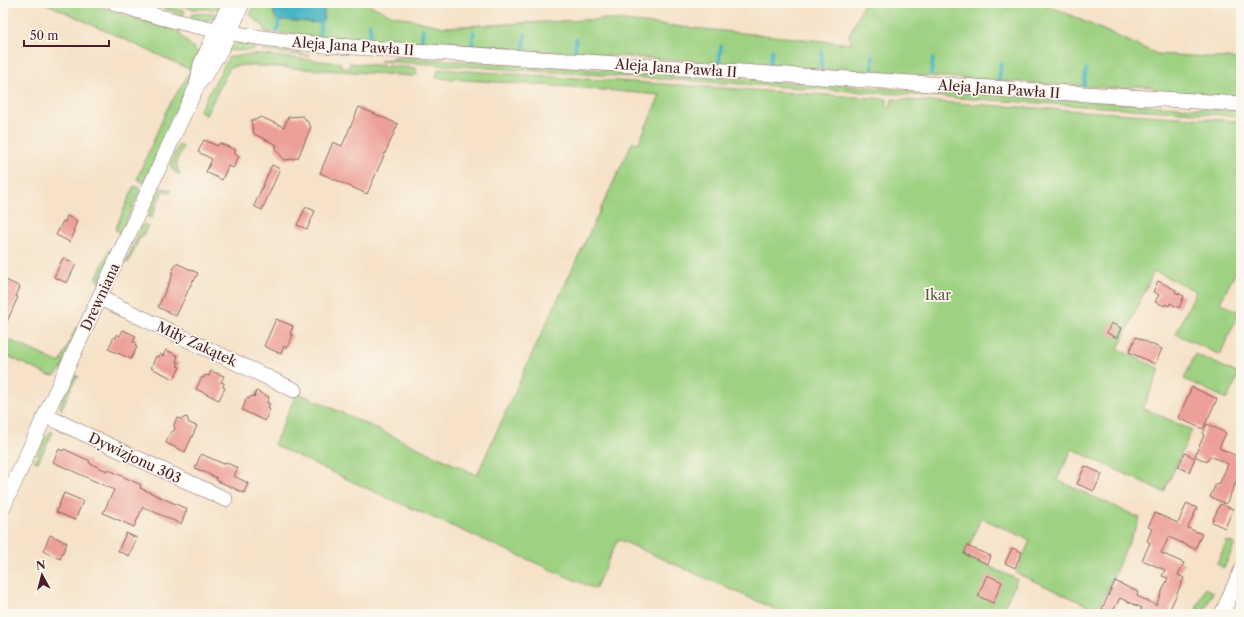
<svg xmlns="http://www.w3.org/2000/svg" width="1244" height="617" font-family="'Libre Caslon Text',serif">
<rect width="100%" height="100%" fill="#fbf7ec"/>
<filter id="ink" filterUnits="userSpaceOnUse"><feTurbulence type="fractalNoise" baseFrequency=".025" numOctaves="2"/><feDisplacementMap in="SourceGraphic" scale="8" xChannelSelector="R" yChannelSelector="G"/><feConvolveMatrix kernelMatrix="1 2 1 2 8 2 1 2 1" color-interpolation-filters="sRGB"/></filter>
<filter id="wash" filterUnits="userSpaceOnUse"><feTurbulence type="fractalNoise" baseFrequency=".012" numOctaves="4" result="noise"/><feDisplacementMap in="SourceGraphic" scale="16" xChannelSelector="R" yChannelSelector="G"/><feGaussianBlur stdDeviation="0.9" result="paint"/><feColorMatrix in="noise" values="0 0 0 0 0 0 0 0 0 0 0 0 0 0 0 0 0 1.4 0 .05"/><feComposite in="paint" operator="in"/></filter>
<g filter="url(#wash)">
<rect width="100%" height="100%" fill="#f5e2c8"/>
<path fill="#9ed182" stroke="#747856" d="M45,3H92L127,16L180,31V35L199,53C187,99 165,140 144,183L137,179L167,109L191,70Z
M150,3H156L185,11L183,16Z
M172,3H224L222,7L214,9H193Z
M254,3H365L391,15L444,27L604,19L852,44L849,36L864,3H1043L1157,54L1241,59V97L1159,92L1152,87L1133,86L1128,89L364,40L265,32V28L250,15Z
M218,13L212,19L201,21L190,18L192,14Z
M238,43L256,45L255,50L226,51L230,46Z
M263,46L309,56L262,51Z
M255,54L341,63V67L349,68L350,63L416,68L417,74L414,76L246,65L230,67L206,115L199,111L229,57Z
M400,57L1241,111V116L380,61Z
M439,69L887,99V106L891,107L892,99L1241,121V261L1220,303L1239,312L1220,355L1176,334L1196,291L1154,271L1118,349L1160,369L1143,408L1192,430L1164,492L1072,449L1057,480L1140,518L1098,610L1016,573L1030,540L981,518L965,556L1017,579L1001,614H786L618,539L595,589L377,493L274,445L297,392L477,475L532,354L632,143L639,142L660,95L571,87L436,78V75Z
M179,145L183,147L176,162L180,175C164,168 173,157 179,145Z
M134,186L141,189L116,243L115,242L120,232L115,230Z
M164,188L171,190L170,193L163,190L151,218L147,216L157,193L159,190Z
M143,224L148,226L142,238L140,237L128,263L126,262Z
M109,251H114L101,282L96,279Z
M76,327L79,329L61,370L55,376L48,375L3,354V337L60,363Z
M1195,354L1239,374L1227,399L1184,379Z
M74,375L79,377L76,378L61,410L60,405Z
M50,432H53L38,462L34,461L46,436Z
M1227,541L1235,544L1224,568L1217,564Z
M1205,588L1213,592L1204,612L1196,609Z"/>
<path fill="#47b5c3" stroke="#486a77" d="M278,3H318L324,7V19L321,23L278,20L275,18C273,13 274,7 278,3Z"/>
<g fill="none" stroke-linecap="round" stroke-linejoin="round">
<path stroke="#47b5c3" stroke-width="3.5" d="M277,32L279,20
M319,35L321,23
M370,39V24
M421,42L423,29
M472,46L474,32
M524,49L525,34
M575,52L576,39
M719,62L721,46
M770,65L772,50
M821,69L822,52
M872,72L873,56
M931,75L933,59
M999,80L1001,63
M1084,85L1086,69"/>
</g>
<g id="blocks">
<path fill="#eda099" d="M359,107L398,124L367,194L320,173L333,142L342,146Z
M303,116L311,127L298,158L285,160L275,149L277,145L254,134L251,120H255L261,117L284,127L288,117Z
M204,140L218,146L219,143L236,150L234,154L239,156L233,168L228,166L222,180L206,172L212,159L198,152Z
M272,165L280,169L262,210L254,206Z
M306,207L315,211L307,229L297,225Z
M67,216L77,221L73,231H75L70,242L56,235L63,221L65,222Z
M63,258L76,264L67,283L54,277Z
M176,263L198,273L194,281L193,280L176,316L158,307L173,274H171Z
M6,280L20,287L16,296L18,297L3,330V285Z
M1158,281L1176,290L1175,292L1184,296L1179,308L1170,303L1169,306L1165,304V306L1155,302L1159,295L1153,292Z
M276,319L293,326L290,334L293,335L290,341L287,348L284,346L281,354L264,346Z
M1111,323L1121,328L1117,338L1107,333Z
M123,330L136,336L133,342L136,343L135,346L137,347L131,359L108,349L114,337L116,338L117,334L120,336Z
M1136,337L1162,349L1155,364L1129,352Z
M166,350L178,356L176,361L179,363L177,366L180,367L174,379L151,368L156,356L159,357L160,354L163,356Z
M211,371L224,376L221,382L224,383L223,387L225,388L219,400L196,389L202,377L204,378L205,375L209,376Z
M1192,387L1217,399L1203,429L1178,418Z
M256,391L269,397L267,403L270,404L268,407L270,409L265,421L242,410L247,398L249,399L251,396L254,397Z
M187,417L189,423L197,426L185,452L166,443L170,433L175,430L174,425L177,418L181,419Z
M1207,424L1226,433L1219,448L1241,458V477L1239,476L1226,504L1210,497L1216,484L1219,485L1228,464L1210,456L1207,462L1195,456L1204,435L1203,434Z
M59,449L63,451L64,449L90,461L89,463L107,471V469L141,485L140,488L187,509L181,524L143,507L134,527L103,513L114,490L53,462Z
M1185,453L1195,458L1189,472L1178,467Z
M201,454L224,464L225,462L238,468L234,476L248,483L244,493L216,480L217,478L195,468Z
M1085,466L1102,474L1094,491L1077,484Z
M64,493L83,501L75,520L56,512Z
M1187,503L1197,508L1188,528L1202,534L1195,549L1169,537L1161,553L1184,563L1178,575L1184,578L1169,611L1177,614H1139L1142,608L1120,598L1112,613L1102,609L1115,581L1138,592L1137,596L1156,605L1168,578L1162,576L1165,570L1142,560L1150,543L1147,541L1152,529L1148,527L1155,513L1178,523Z
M1220,504L1233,509L1225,528L1212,522Z
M126,533L137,538L129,556L118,551Z
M50,535L67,543L60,559L43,551Z
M967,546L991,556L988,564L964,554Z
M1012,548L1022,552L1015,568L1005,563Z
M987,575L1002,582L993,603L978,596Z"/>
</g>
</g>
<g filter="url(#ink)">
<use href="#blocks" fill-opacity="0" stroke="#866362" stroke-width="1"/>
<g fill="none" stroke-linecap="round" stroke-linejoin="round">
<defs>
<path id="minor" d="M115,3C183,27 251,38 322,45L1241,104
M198,84C217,60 231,32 242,3
M100,298L294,390
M46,416L225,499
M3,507L185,111L197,86L201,64L230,3
M1222,614L1241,571"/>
</defs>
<use href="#minor" stroke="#866362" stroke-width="16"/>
<use href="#minor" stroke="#fff" stroke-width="15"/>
</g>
</g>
<g text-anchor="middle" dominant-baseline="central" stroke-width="3.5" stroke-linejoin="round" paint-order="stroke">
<g font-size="14" fill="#4a1f2b" stroke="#fbf7ec">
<text transform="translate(353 46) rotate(4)">Aleja Jana Pawła II</text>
<text transform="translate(676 68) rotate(4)">Aleja Jana Pawła II</text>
<text transform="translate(999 89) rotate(4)">Aleja Jana Pawła II</text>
<text transform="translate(100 297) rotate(-65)">Drewniana</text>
<text transform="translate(197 344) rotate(25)">Miły Zakątek</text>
<text transform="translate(135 458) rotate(25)">Dywizjonu 303</text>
</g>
<g font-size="14" fill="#635445" stroke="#fbf7ec">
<text x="938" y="295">Ikar</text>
</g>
</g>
<rect width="1244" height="617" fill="none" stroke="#fbf7ec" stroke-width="16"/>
<g transform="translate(42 575) rotate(353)" stroke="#fbf7ec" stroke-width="3" paint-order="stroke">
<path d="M0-3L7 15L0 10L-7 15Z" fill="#4a1f2b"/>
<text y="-6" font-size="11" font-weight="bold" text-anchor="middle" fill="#4a1f2b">N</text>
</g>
<path d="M24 40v6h85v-6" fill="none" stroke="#4a1f2b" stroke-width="2"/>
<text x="30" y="40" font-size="12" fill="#4a1f2b" stroke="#fbf7ec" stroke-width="3" paint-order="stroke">50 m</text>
</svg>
